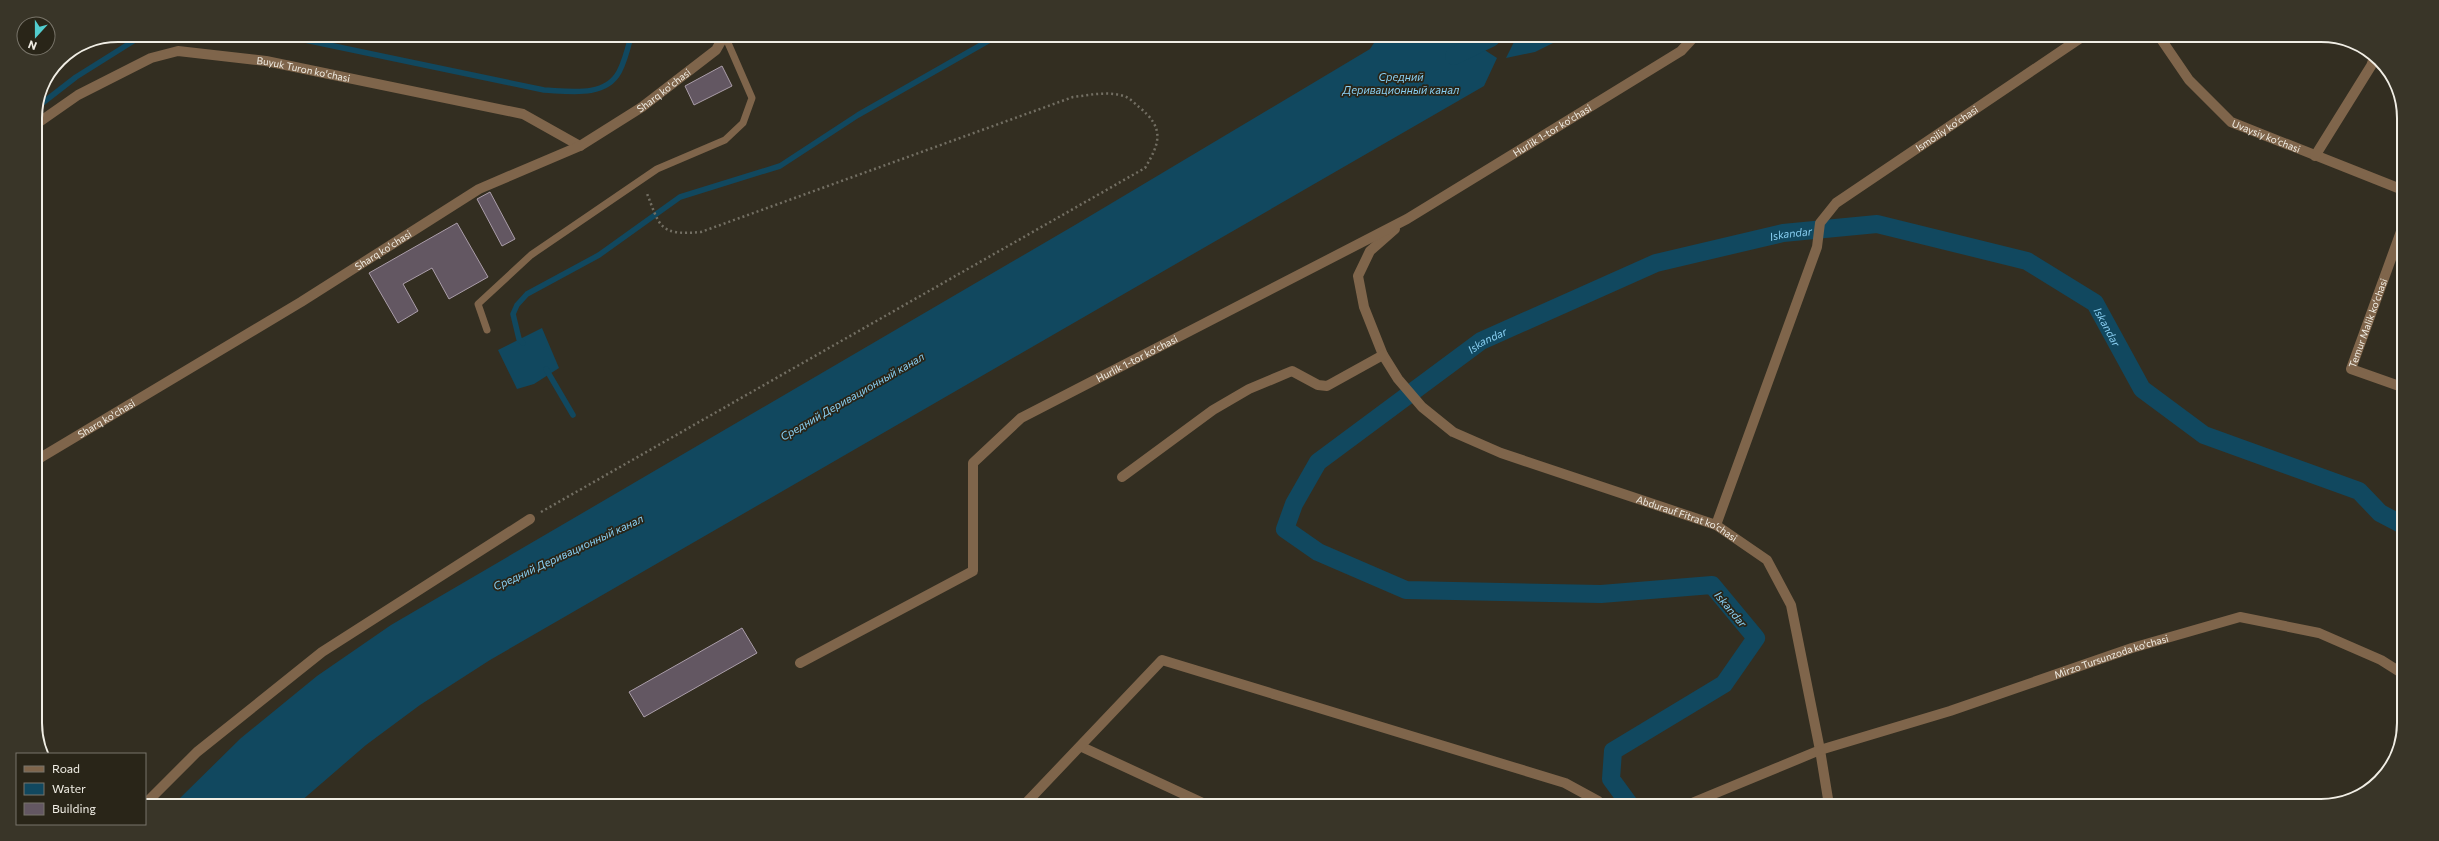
<svg xmlns="http://www.w3.org/2000/svg" width="2439" height="841" font-family="Commissioner,sans-serif">
<rect width="100%" height="100%" fill="#332e21"/>
<path fill="#11485f" d="M1378,37L1466,38L1497,58L1484,86L490,660L420,705L366,745L300,802H176L241,738L317,676L391,625L1075,225L1370,49Z
M1516,38H1563L1535,52L1506,58Z
M542,328L559,368L534,384L517,389L498,350Z"/>
<g fill="none" stroke-linecap="round" stroke-linejoin="round">
<path stroke="#11485f" stroke-width="5.5" d="M281,35L544,90C568,91 605,98 619,72C625,61 628,48 631,36
M36,108L76,77L143,35
M523,343L519,339L513,314L517,305L527,294L599,255L680,197L780,166L858,115L995,37
M546,369L573,415"/>
<g stroke="#11485f" stroke-width="18">
<path d="M1454,56L1491,38"/>
<path id="s1" d="M1630,805L1611,779L1613,751L1724,684L1756,638L1712,585L1601,594L1406,590L1318,552L1285,529L1294,504L1318,462L1481,341L1656,263L1783,233L1877,224L2027,261L2095,303L2142,389L2204,435L2359,491L2380,513L2401,524"/>
</g>
</g>
<path fill="#635762" stroke="#ab9eaa" d="M722,66L732,86L694,105L685,86Z
M490,192L515,239L502,246L477,199Z
M457,223L488,277L449,299L432,268L403,284L418,311L398,323L369,273Z
M742,628L757,653L644,717L629,692Z"/>
<g fill="none" stroke-linecap="round" stroke-linejoin="round">
<path stroke="#736f63" stroke-width="2.5" stroke-dasharray="2 3" stroke-linecap="butt" d="M541,512L1145,168C1160,143 1165,128 1139,107C1135,104 1130,98 1124,96C1107,91 1090,95 1073,97L701,232C658,236 660,226 646,191"/>
<path stroke="#7f654b" stroke-width="7" d="M487,330L478,304L531,255L657,169L725,140L743,123L752,98L725,36"/>
<g stroke="#7f654b" stroke-width="10">
<path id="s2" d="M2161,39L2189,80L2231,122L2403,190"/>
<path id="s3" d="M35,125L78,95L151,58L178,51L266,61L523,114L580,146"/>
<path d="M2315,156L2371,66L2374,58"/>
<path id="s4" d="M1395,229L1370,251L1358,276L1364,307L1383,355L1398,379L1422,407L1453,432L1501,453L1716,525L1767,560L1791,605L1820,750L1829,805"/>
<path id="s5" d="M2402,387L2351,369L2403,226"/>
<path id="s6" d="M35,461L301,302L479,189L580,146L642,107L716,50L724,36"/>
<path d="M1122,477L1213,410L1249,389L1292,371L1318,385L1327,386L1383,355"/>
<path id="s7" d="M1716,525L1817,247L1820,223L1836,203L2079,39"/>
<path id="s8" d="M800,663L973,571V463L1021,418L1407,219L1681,51L1693,38"/>
<path d="M1082,747L1205,804"/>
<path d="M147,802L197,752L322,652L530,519"/>
<path d="M1026,803L1162,660L1565,783L1598,801L1601,805"/>
<path id="s9" d="M1687,805L1820,750L1950,711L2132,648L2240,617L2319,633L2381,660L2400,672"/>
</g>
</g>
<g text-anchor="middle" dominant-baseline="central" stroke-width="3.5" stroke-linejoin="round" paint-order="stroke">
<g font-size="10" fill="#f1eee5" stroke="#292518">
<text stroke="none"><textPath href="#s3" startOffset="289">Buyuk Turon ko'chasi</textPath></text>
<text stroke="none"><textPath href="#s6" startOffset="731">Sharq ko'chasi</textPath></text>
<text stroke="none"><textPath href="#s7" startOffset="479">Ismoiliy ko‘chasi</textPath></text>
<text stroke="none"><textPath href="#s8" startOffset="974">Hurlik 1-tor ko‘chasi</textPath></text>
<text stroke="none"><textPath href="#s2" startOffset="147">Uvaysiy ko‘chasi</textPath></text>
<text stroke="none"><textPath href="#s6" startOffset="407">Sharq ko'chasi</textPath></text>
<text stroke="none"><textPath href="#s5" startOffset="103">Temur Malik ko‘chasi</textPath></text>
<text stroke="none"><textPath href="#s8" startOffset="500">Hurlik 1-tor ko‘chasi</textPath></text>
<text stroke="none"><textPath href="#s6" startOffset="83">Sharq ko'chasi</textPath></text>
<text stroke="none"><textPath href="#s4" startOffset="499">Abdurauf Fitrat ko‘chasi</textPath></text>
<text stroke="none"><textPath href="#s9" startOffset="450">Mirzo Tursunzoda ko‘chasi</textPath></text>
</g>
<g font-size="11" font-style="italic" fill="#89cff2" stroke="#292518">
<text x="1401" y="76">Средний<tspan x="1401" dy="13">Деривационный канал</tspan></text>
<text stroke="none"><textPath href="#s1" startOffset="1365">Iskandar</textPath></text>
<text stroke="none"><textPath href="#s1" startOffset="1713">Iskandar</textPath></text>
<text stroke="none"><textPath href="#s1" startOffset="1041">Iskandar</textPath></text>
<text transform="translate(852 396) rotate(-30)">Средний Деривационный канал</text>
<text transform="translate(568 552) rotate(-25)">Средний Деривационный канал</text>
<text transform="translate(1731 609) rotate(50)">Iskandar</text>
</g>
</g>
<path d="M0 0H2439V841H0ZM118 42H2321A76 76 0 0 1 2397 118V723A76 76 0 0 1 2321 799H118A76 76 0 0 1 42 723V118A76 76 0 0 1 118 42Z" fill="#393528" fill-rule="evenodd"/>
<path fill="none" stroke="#f1eee5" stroke-width="2" d="M118 42H2321A76 76 0 0 1 2397 118V723A76 76 0 0 1 2321 799H118A76 76 0 0 1 42 723V118A76 76 0 0 1 118 42Z"/>
<rect x="16" y="753" width="130" height="72" fill="#292518" stroke="#79756a"/>
<rect x="24" y="766" width="20" height="6" fill="#7f654b" stroke="#79756a"/>
<text x="52" y="773" font-size="12" fill="#f1eee5">Road</text>
<rect x="24" y="783" width="20" height="12" fill="#11485f" stroke="#79756a"/>
<text x="52" y="793" font-size="12" fill="#f1eee5">Water</text>
<rect x="24" y="803" width="20" height="12" fill="#635762" stroke="#79756a"/>
<text x="52" y="813" font-size="12" fill="#f1eee5">Building</text>
<g transform="translate(36 36) rotate(201)"><circle r="19" fill="#292518" stroke="#79756a"/>
<path d="M0-3L7 15L0 10L-7 15Z" fill="#52cdce"/>
<text y="-6" font-size="11" font-weight="bold" text-anchor="middle" fill="#f1eee5">N</text>
</g>
</svg>
